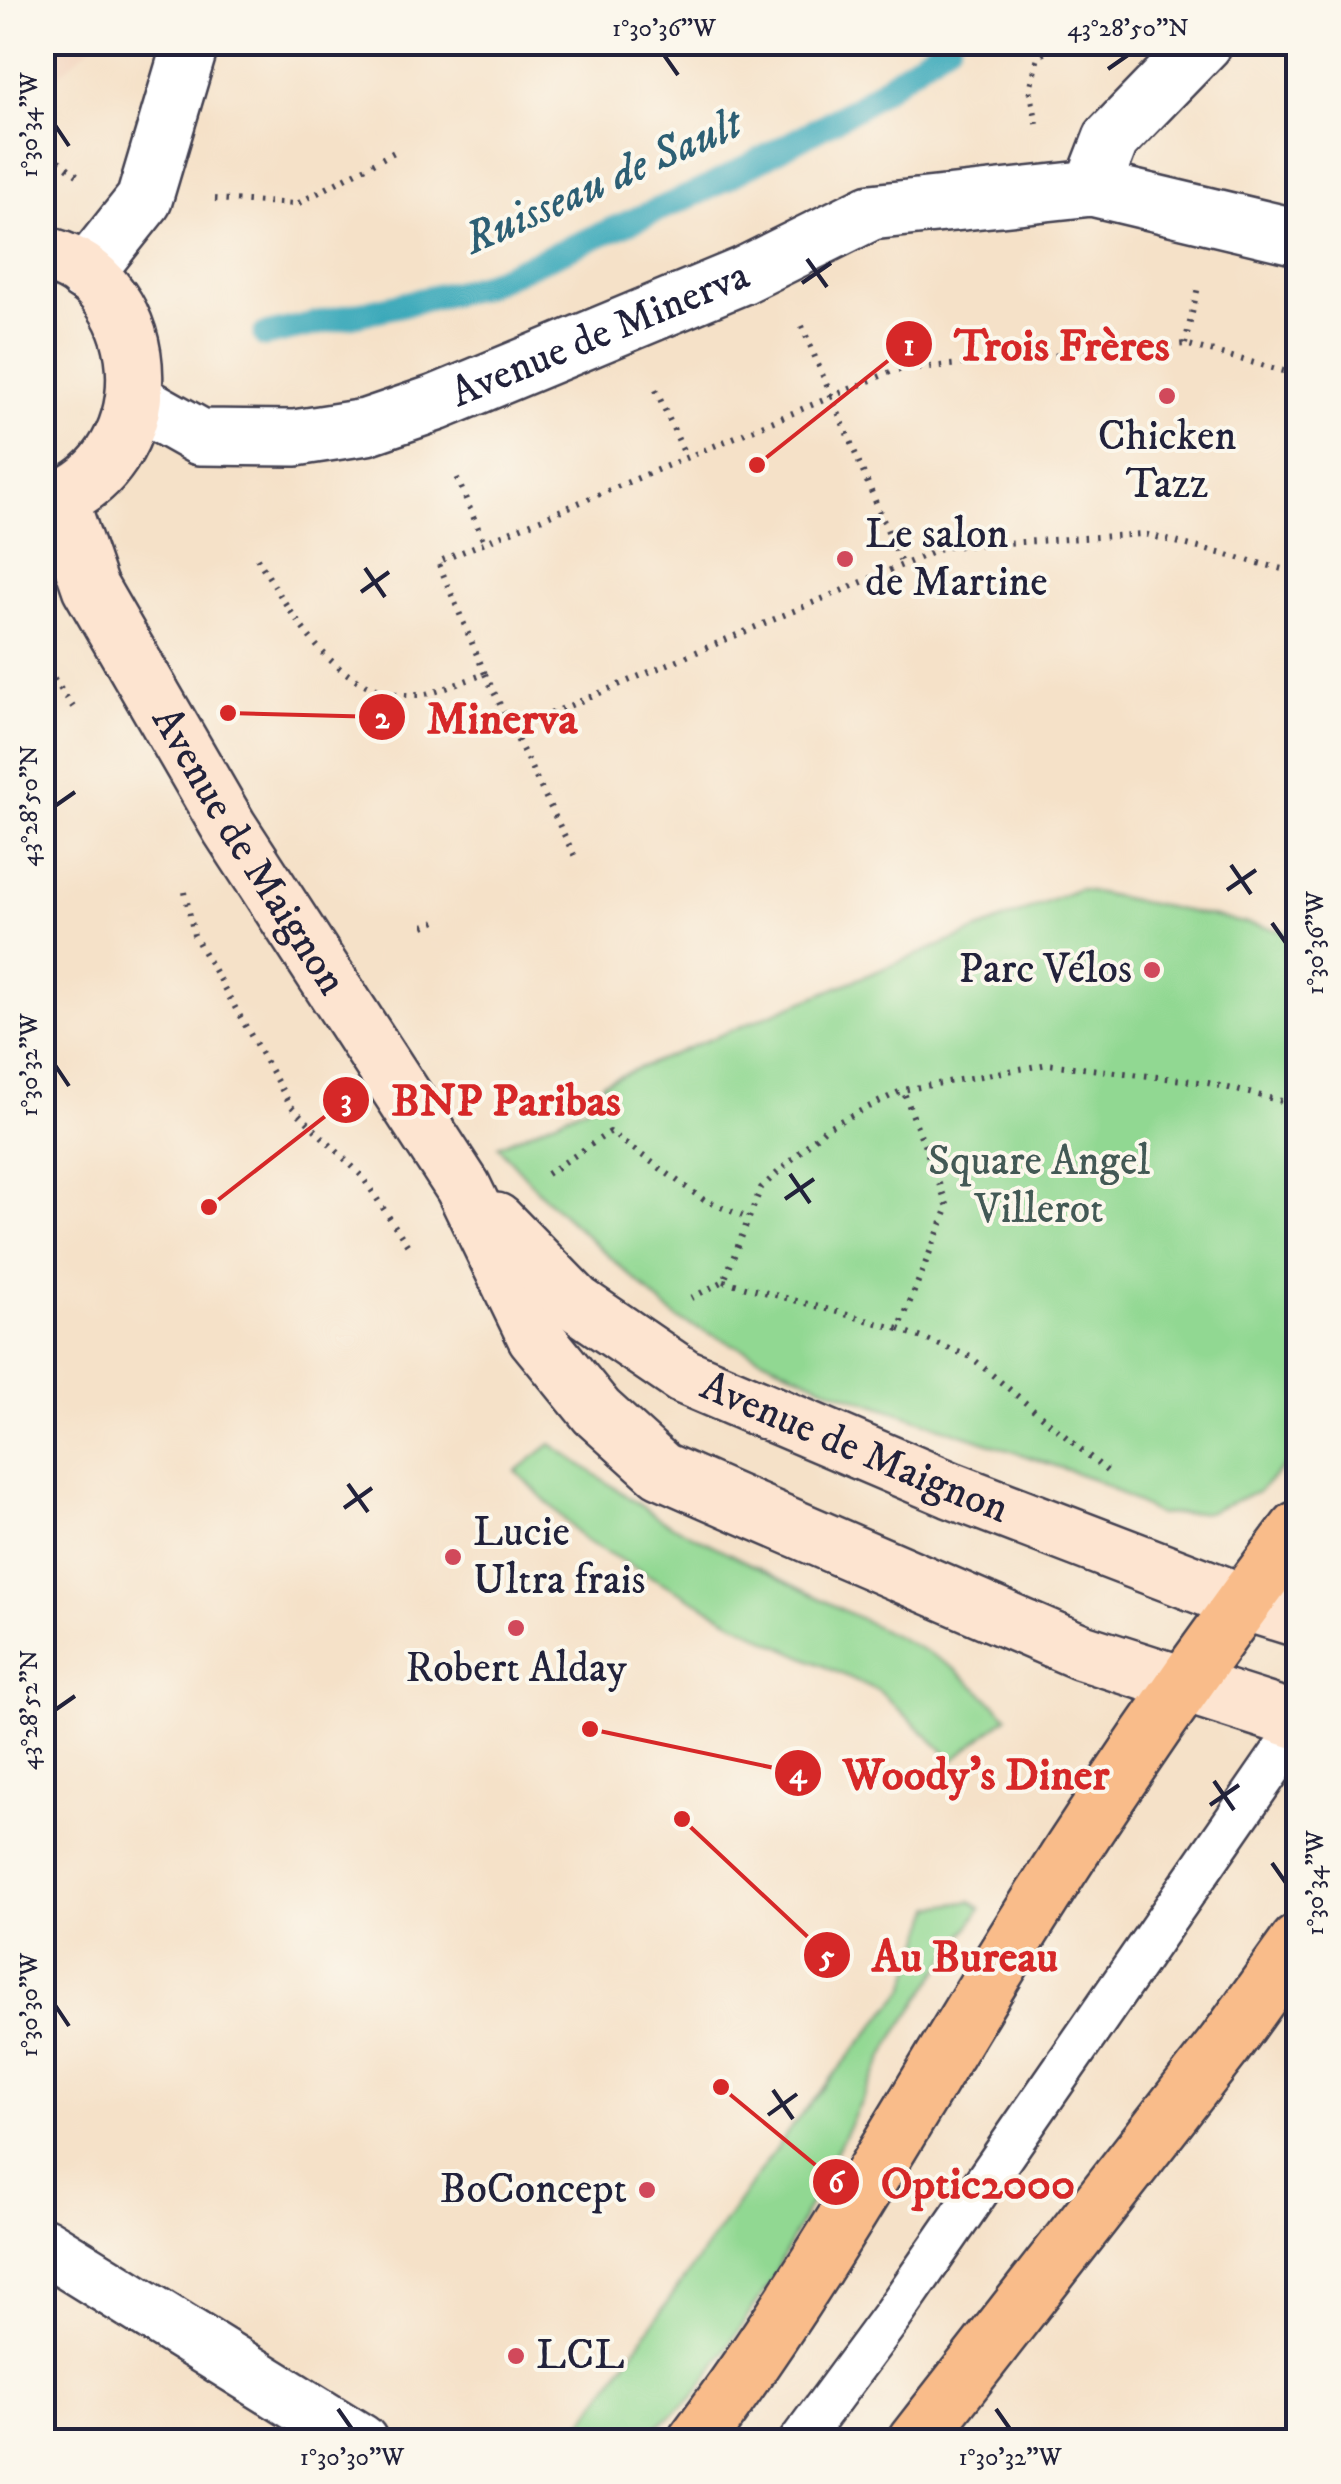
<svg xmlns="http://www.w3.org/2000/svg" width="1341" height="2484" font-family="'IM FELL DW Pica',serif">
<rect width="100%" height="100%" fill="#fbf7ec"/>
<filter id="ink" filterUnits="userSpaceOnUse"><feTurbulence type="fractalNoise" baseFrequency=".01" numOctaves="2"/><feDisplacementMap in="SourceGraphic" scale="20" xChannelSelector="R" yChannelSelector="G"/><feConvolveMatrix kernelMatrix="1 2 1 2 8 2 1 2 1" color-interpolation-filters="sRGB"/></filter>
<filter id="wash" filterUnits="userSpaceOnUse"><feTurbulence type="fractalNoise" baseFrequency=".0048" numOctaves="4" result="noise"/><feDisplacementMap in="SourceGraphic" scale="40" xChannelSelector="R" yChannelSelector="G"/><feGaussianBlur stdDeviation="2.25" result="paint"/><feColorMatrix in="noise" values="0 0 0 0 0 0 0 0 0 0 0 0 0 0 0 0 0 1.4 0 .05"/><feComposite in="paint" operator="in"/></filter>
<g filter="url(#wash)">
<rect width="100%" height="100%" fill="#f5e1c8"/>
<path fill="#f3d4be" d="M43,42H94V43L43,89Z"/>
<path fill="#91d892" stroke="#5a7d66" stroke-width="2.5" d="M1079,889L1298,934V1453L1258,1492L1207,1512L1159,1515L1094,1479L832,1390L678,1319L545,1198L498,1146L607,1097L602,1083Z
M551,1444L660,1519L929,1653L956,1670L1008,1716L954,1760L879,1691L773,1643L586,1541L516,1471Z
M971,1901L981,1909L894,2037L770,2283L695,2396L640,2441L569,2442L792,2126L906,1988L933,1907Z"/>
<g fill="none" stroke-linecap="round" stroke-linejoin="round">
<path stroke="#3ba9ba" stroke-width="25" d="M265,335L479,287L706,189L858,107L949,42"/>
</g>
</g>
<g filter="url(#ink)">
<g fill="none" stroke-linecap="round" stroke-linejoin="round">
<defs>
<path id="lane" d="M799,2442L892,2316L1298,1729"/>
<g id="street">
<path d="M1092,188L1111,139L1205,42"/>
<path d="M85,274L144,200L191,42"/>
<path id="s1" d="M136,401L200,437L295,438L366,427L436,403L742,276L871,212L1092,188L1298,237"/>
<path d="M42,2245L360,2442"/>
</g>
<g id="secondary">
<path d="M42,254C163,279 168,472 42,504"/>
<path id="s2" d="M60,500L90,587L229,827L463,1187L535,1336L597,1412L661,1470L743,1506L1082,1652L1298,1721"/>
<path id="s3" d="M496,1221L576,1303L683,1376L951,1490L1243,1602L1298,1619"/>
</g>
<path id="primary" d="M695,2442C820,2275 919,2092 1030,1916C1113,1784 1204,1653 1298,1529
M915,2442L1225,2044L1298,1942"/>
</defs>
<use href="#lane" stroke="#423f50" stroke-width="45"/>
<use href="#street" stroke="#423f50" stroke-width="60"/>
<use href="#secondary" stroke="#423f50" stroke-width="60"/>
<use href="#primary" stroke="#423f50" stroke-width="60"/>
<path stroke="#423f50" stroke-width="6" stroke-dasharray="2.5 8" stroke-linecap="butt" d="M1037,124L1030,89L1038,57L1059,42
M42,148L77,175
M215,199L297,204L400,149
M802,326L902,565
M1185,344L1198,287
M656,390L686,457
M457,478L484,542
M257,558C295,618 336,699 418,695C439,693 465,680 485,674L438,562L895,370L1185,344L1298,375
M42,662L73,707
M485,674L576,859
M512,730L945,547L1144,534L1298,573
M185,892L194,935L291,1106L362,1176L410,1249
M424,926L442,919
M547,1174L610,1132L704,1200L748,1218
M724,1281L899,1329L948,1207L903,1090
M691,1298L724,1281L761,1188L826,1128L903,1090L1048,1064L1208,1083L1298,1105
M899,1329L971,1357L1108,1472"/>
<use href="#lane" stroke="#fff" stroke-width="40"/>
<use href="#street" stroke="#fff" stroke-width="55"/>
<use href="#secondary" stroke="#fde4d0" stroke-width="55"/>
<use href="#primary" stroke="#f9bc8a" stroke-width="55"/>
</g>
</g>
<path fill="none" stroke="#22223b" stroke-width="4" d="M664,55L678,75M1108,69L1128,55M55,125L69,146M807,259L827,287M802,283L831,263M365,568L385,597M361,592L389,572M55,806L75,792M1231,865L1251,894M1227,890L1256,870M1272,923L1286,943M55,1065L69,1086M790,1174L810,1203M785,1199L814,1179M348,1484L368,1512M344,1508L372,1488M55,1710L75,1696M1214,1781L1234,1810M1210,1805L1239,1785M1272,1863L1286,1883M55,2005L69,2026M773,2090L793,2119M768,2115L797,2094M338,2409L352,2429M996,2409L1010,2429"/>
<g fill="#d1495b" stroke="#fbf7ec" stroke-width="4">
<circle cx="1167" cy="396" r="10"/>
<circle cx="845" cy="559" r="10"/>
<circle cx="1152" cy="970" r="10"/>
<circle cx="453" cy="1557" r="10"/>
<circle cx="516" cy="1628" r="10"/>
<circle cx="647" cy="2190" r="10"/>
<circle cx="516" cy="2356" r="10"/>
</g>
<g text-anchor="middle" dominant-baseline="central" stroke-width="8" stroke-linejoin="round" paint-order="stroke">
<g font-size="42" fill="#22223b" stroke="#fbf7ec">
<text stroke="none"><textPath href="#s1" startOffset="492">Avenue de Minerva</textPath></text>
<text stroke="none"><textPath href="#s2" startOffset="400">Avenue de Maignon</textPath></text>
<text stroke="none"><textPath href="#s3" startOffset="430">Avenue de Maignon</textPath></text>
</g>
<g font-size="42" fill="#22223b" stroke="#fbf7ec" text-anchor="start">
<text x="1167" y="437" text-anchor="middle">Chicken<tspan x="1167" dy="48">Tazz</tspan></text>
<text x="865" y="535">Le salon<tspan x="865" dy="48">de Martine</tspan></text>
<text x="1132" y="970" text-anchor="end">Parc Vélos</text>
<text x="473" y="1533">Lucie<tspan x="473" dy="48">Ultra frais</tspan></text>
<text x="516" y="1669" text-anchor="middle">Robert Alday</text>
<text x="627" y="2190" text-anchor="end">BoConcept</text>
<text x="536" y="2356">LCL</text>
</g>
<g font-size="42" fill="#435955" stroke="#fbf7ec">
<text x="1039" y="1162">Square Angel<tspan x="1039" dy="48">Villerot</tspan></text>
</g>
<g font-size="45" font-style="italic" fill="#2d5f74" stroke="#fbf7ec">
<text transform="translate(603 182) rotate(-24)">Ruisseau de Sault</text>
</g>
</g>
<path fill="none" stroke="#d62828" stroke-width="4" d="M757 465L909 344M228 713L382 717M209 1207L346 1100M590 1729L798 1773M682 1819L827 1955M721 2087L836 2182"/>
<g fill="#d62828" stroke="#fbf7ec" stroke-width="4">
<circle cx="757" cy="465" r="10"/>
<circle cx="228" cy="713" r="10"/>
<circle cx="209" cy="1207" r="10"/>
<circle cx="590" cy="1729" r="10"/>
<circle cx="682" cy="1819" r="10"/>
<circle cx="721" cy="2087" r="10"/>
<circle cx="909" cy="344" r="25"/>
<circle cx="382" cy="717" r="25"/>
<circle cx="346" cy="1100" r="25"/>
<circle cx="798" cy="1773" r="25"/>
<circle cx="827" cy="1955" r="25"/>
<circle cx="836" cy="2182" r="25"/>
</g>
<g font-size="30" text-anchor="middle" font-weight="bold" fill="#fff">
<text x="909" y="355">1</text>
<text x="382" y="728">2</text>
<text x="346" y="1110">3</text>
<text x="798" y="1783">4</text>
<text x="827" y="1966">5</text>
<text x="836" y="2192">6</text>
</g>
<g font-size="45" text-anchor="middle" font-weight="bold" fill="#d62828" stroke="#fbf7ec" stroke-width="8" stroke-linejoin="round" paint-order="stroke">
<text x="1062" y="360">Trois Frères</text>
<text x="502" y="733">Minerva</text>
<text x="506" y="1115">BNP Paribas</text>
<text x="976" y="1789">Woody's Diner</text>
<text x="965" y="1971">Au Bureau</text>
<text x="978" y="2198">Optic2000</text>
</g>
<rect width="1341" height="2484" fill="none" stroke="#fbf7ec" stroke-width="110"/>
<rect x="55" y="55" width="1231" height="2374" fill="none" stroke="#22223b" stroke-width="4"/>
<g font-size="25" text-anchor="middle" fill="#22223b">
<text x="664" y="36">1°30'36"W</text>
<text x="1128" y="36">43°28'50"N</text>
<text transform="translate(28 125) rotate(-90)" y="9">1°30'34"W</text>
<text transform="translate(28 806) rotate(-90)" y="9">43°28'50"N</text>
<text transform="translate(1314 943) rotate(-90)" y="9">1°30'36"W</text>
<text transform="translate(28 1065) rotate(-90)" y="9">1°30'32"W</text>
<text transform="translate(28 1710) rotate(-90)" y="9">43°28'52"N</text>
<text transform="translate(1314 1883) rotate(-90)" y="9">1°30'34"W</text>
<text transform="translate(28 2005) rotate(-90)" y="9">1°30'30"W</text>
<text x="352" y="2465">1°30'30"W</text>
<text x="1010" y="2465">1°30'32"W</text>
</g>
</svg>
